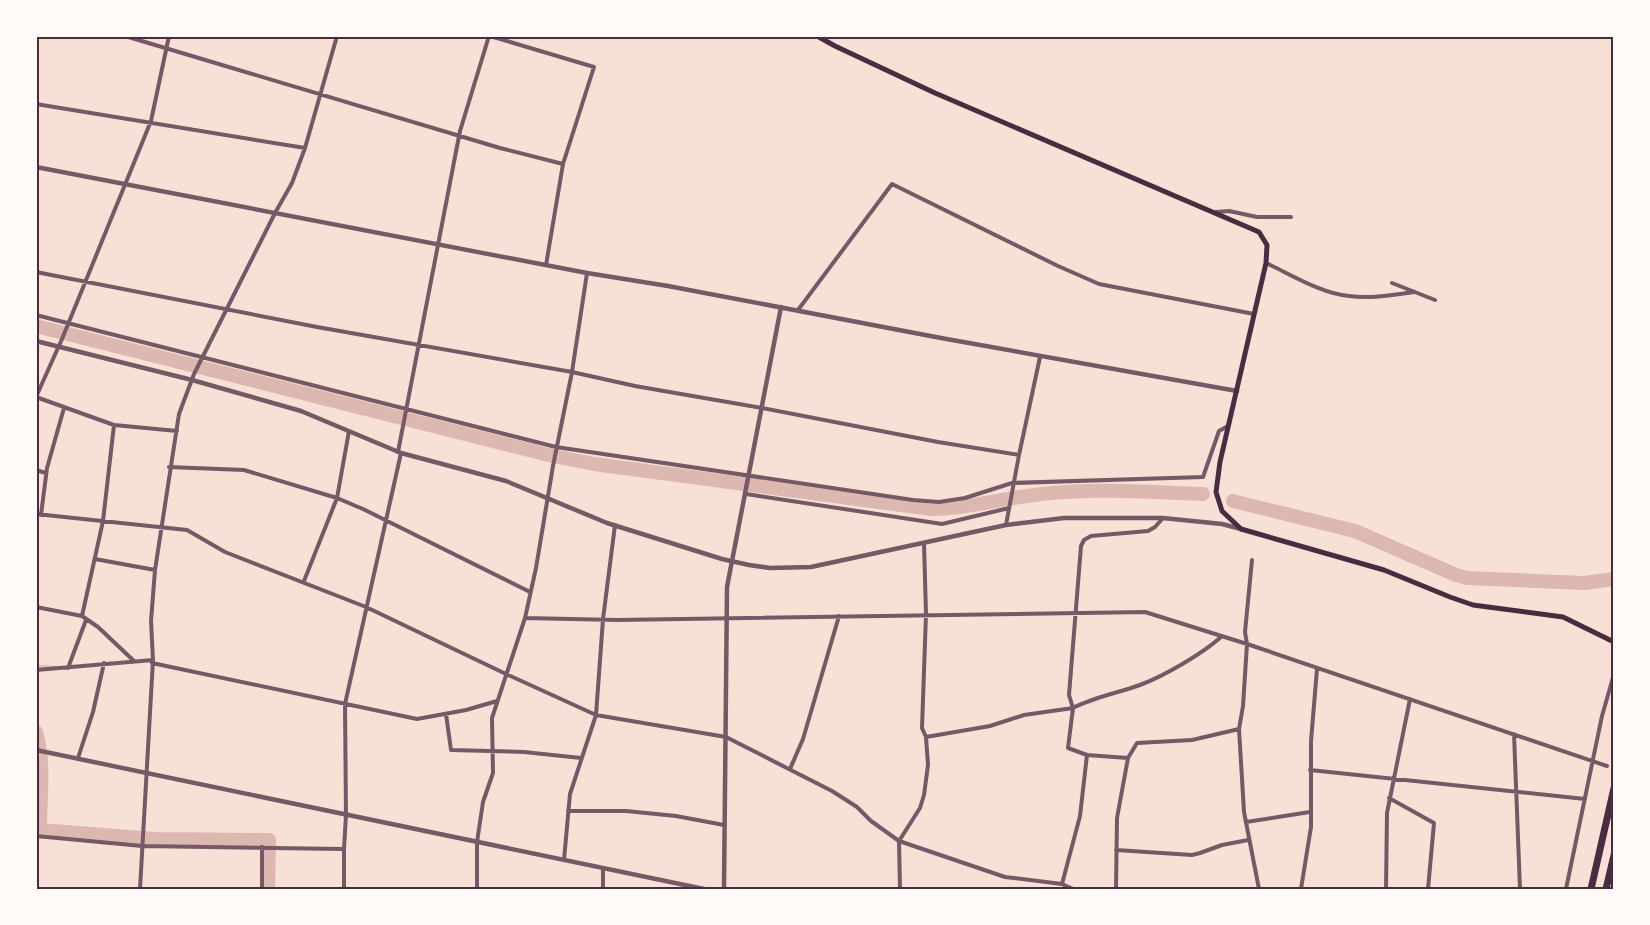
<svg xmlns="http://www.w3.org/2000/svg" width="1650" height="925" font-family="Merriweather,serif">
<rect width="100%" height="100%" fill="#f7e1d7"/>
<g fill="none" stroke-linecap="round" stroke-linejoin="round">
<path stroke="#dcb8b0" stroke-width="2" d="M36,666L57,667"/>
<path stroke="#dcb8b0" stroke-width="14" d="M36,326L553,456L594,464L931,509C964,509 995,500 1027,496C1086,487 1144,492 1203,494
M1233,501L1355,531L1456,575L1467,578L1584,583L1614,579
M36,732C45,763 40,798 40,830L155,839L269,840L268,889"/>
<path stroke="#755966" stroke-width="4" d="M125,36L500,148L563,164
M490,36L594,67L563,164L546,265
M36,104L305,148
M1216,212L1229,211L1257,217H1291
M1266,263C1290,274 1322,294 1349,296C1371,299 1393,295 1414,292
M36,272L317,327L572,372L635,386L762,408L938,442L1019,455L1040,357
M1392,283L1435,300
M798,310L892,184L1058,266L1099,284L1254,314
M36,315L556,447L913,500L939,502L965,498L1012,483L1203,477L1219,431L1228,426
M36,397L62,339L151,121L169,36
M36,397L114,425L177,431
M398,452L460,131L489,36
M169,467L244,470L337,498L363,509L530,592
M36,470L46,473
M746,494L942,524L1009,508
M36,514L187,530L225,552L366,607L506,674L596,715L726,737L832,791L857,807L871,821L899,841L1005,877L1062,884L1073,889
M41,515L47,468L64,408
M1163,518L1155,527L1148,531L1091,536L1084,540L1081,546L1069,695L1073,708C1094,697 1118,693 1140,685C1164,676 1202,654 1221,637
M1006,525L1019,455
M924,543L926,614L922,728L926,737
M95,559L155,570
M1252,560L1245,632L1247,644L1243,706L1239,729L1244,812L1259,889
M304,581L337,498L349,431
M36,607L82,616L98,627L134,661
M82,616L103,521L114,425
M525,618L617,620L1145,612L1247,644L1607,766
M152,663L417,719L466,710L497,701
M68,668L86,620
M36,670L153,660
M446,714L451,750L524,752L581,758
M1514,734L1520,889
M78,758L93,712L104,663
M790,769L803,739L839,616
M1310,770L1585,799
M1389,798L1434,823L1428,889
M568,811H626L676,816L724,825
M1246,822L1310,812
M36,836L142,846L344,849L346,815L345,704L401,453
M1116,850L1192,855L1200,853L1222,845L1248,840
M564,860L570,794L596,715L603,619L615,525
M1062,884L1080,816L1087,755
M140,889L153,660L151,621L155,570L179,414L194,374L275,213L292,183L305,148L337,36
M262,889V847
M344,889V849
M477,889V842L483,802L493,773L492,718L525,618L536,568L553,466L572,372L587,273
M603,889V868
M900,889L899,841L920,808L924,795L928,765L926,737L990,726L1024,715L1073,708L1068,748L1087,755L1128,758
M1116,889L1117,818L1128,758L1137,743L1192,740L1239,729
M1301,889L1311,827V741L1317,669
M1386,889L1387,813L1410,699
M1566,889L1602,716L1614,674"/>
<path stroke="#755966" stroke-width="4.5" d="M36,167L587,273L668,286L941,338L1237,391
M36,341L192,380L301,411L401,453L506,481L607,523L722,559L749,565L770,568L811,567L1006,525L1064,518H1163L1222,524L1241,529
M36,750L704,889
M724,889L727,587L781,307"/>
<path stroke="#4a2c40" stroke-width="5" d="M817,36L835,46L935,93L1259,232L1267,245L1266,263L1220,462L1216,492L1222,511L1241,529L1384,570L1450,597L1473,605L1563,617L1614,642"/>
<path stroke="#4a2c40" stroke-width="7" d="M1591,889L1614,788
M1606,889L1614,855"/>
</g>
<rect width="1650" height="925" fill="none" stroke="#fffaf5" stroke-width="75"/>
<rect x="38" y="38" width="1574" height="850" fill="none" stroke="#4a2c40" stroke-width="2"/>
</svg>
